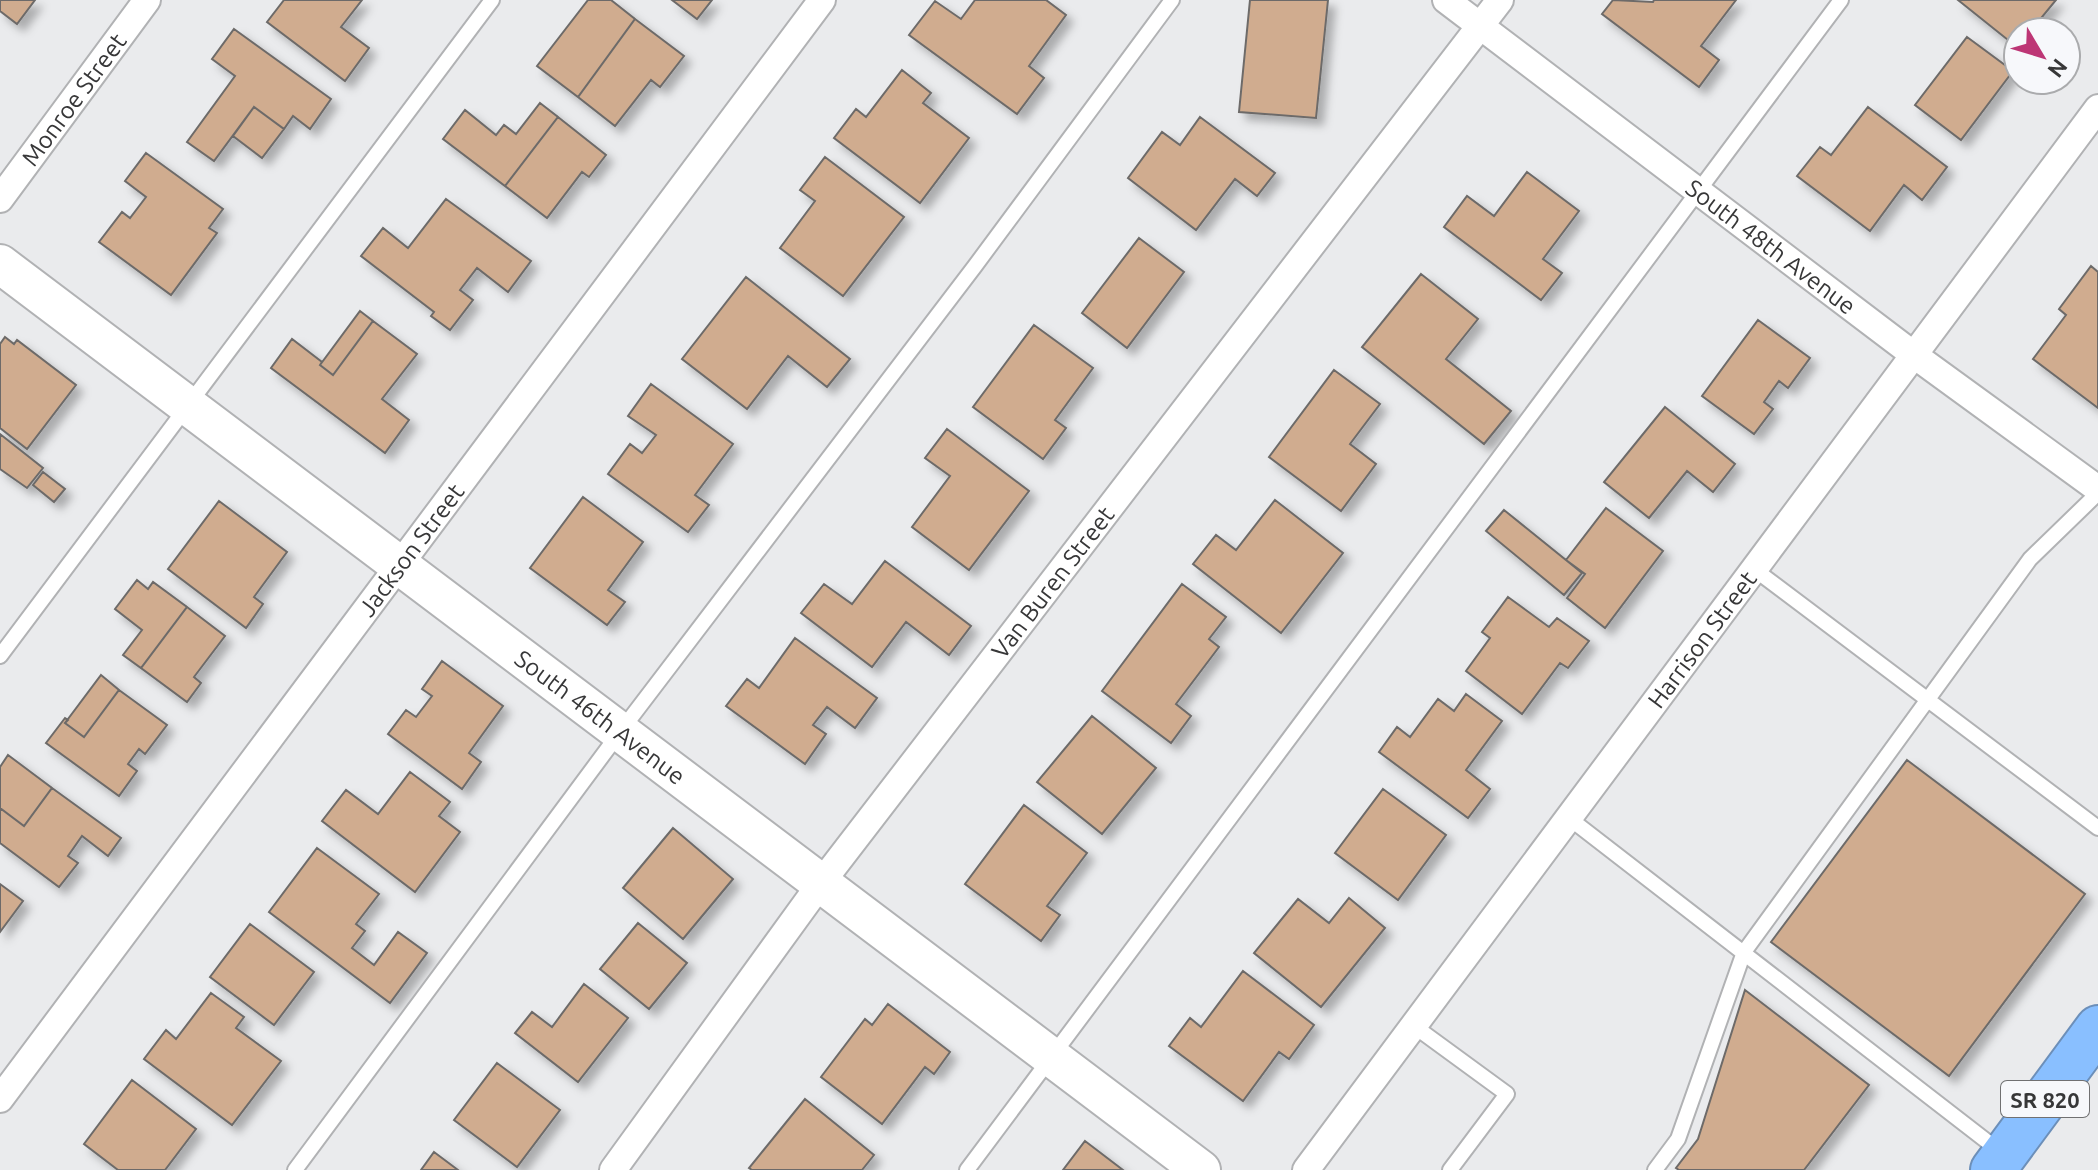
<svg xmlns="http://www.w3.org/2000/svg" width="2098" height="1170" font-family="Ubuntu,sans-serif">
<defs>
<filter id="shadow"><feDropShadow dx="7" dy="7" stdDeviation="4" flood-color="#0004"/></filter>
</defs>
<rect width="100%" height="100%" fill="#eaebed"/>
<path fill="#d0ac8f" stroke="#6d6b69" stroke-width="2" filter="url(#shadow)" d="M0,0H35L17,24L0,11Z
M284,0H362L341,27L369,48L345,81L267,22Z
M588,0H611L635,19L578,97L537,66Z
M672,0H712L697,19Z
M975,0H1046L1066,15L1029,66L1044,78L1017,114L909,35L935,1L961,19Z
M1250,0H1328L1316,118L1239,112Z
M1613,0L1653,2L1654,0H1736L1701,46L1719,60L1699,87L1602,14Z
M1958,0H2056L2037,23L2048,32H2018V48Z
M635,19L684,56L660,87L651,80L615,126L578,97Z
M234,29L331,99L310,129L293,116L284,129L254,107L214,161L187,142L235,76L212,59Z
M1967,37L2013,71L1961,140L1915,105Z
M902,70L931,93L923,103L969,138L920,203L834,138L856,109L866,117Z
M540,103L558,117L505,186L443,139L465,110L496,135L504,125L516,134Z
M254,107L284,129L262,158L233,136Z
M1868,107L1947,167L1922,200L1904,185L1870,231L1797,176L1820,147L1831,155Z
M558,117L606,155L589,177L582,172L547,218L505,186Z
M1200,117L1275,173L1257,196L1235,179L1196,230L1128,178L1162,132L1180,145Z
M146,153L223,209L209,228L217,233L171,295L99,242L122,212L130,218L146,197L125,181Z
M825,157L904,217L843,296L780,248L815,201L800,190Z
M1527,172L1579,211L1543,259L1562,273L1541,300L1444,227L1467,196L1494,216Z
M446,199L531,261L508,292L477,268L460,290L473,300L450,330L431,316L434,312L361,256L383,228L408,248Z
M1139,238L1184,272L1127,348L1082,313Z
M2091,266L2098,272V408L2033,359L2066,315L2059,309Z
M1421,274L1478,319L1446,359L1511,411L1484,444L1362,347Z
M746,277L850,359L827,387L788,356L747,409L682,359Z
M360,311L373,321L333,375L320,365Z
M1758,320L1810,358L1788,388L1779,381L1764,402L1773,409L1754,434L1702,396Z
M373,321L417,354L382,399L409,420L385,453L271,368L292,339L322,362L320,365L333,375Z
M1034,325L1093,368L1055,420L1066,428L1043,459L973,407Z
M5,337L14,344L17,340L76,385L27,449L0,428V344Z
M1334,370L1380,404L1350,444L1376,464L1341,511L1269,457Z
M651,384L733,444L695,495L709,505L688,532L608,474L630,444L642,453L656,435L628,416Z
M1665,407L1735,464L1713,492L1687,471L1649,518L1604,482Z
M947,429L1029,491L969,570L912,527L950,476L925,458Z
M0,434L43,468L27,488L0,469Z
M43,472L65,489L54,502L33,485Z
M583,497L643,542L608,590L625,602L607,625L530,568Z
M1275,500L1343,553L1281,633L1193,564L1216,535L1236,550Z
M219,501L287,552L254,597L263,604L246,628L168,569Z
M1606,508L1663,551L1605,628L1567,598L1585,574L1566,560Z
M1504,510L1582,573L1564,595L1486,531Z
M885,561L971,626L949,655L906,622L872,667L801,613L824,584L852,604Z
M137,580L148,589L153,582L187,607L141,668L123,655L142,630L115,609Z
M1182,584L1226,617L1209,639L1219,647L1176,704L1191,716L1171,743L1102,691Z
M1508,597L1549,627L1557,618L1589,641L1568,668L1560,663L1522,714L1466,671L1490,638L1482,632Z
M187,607L225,636L194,677L201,683L187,702L141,668Z
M795,638L877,698L855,728L827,707L813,725L826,734L805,764L726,706L747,679L759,688Z
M442,661L503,706L469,753L481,762L462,789L388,734L406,710L416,717L432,696L422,689Z
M101,675L119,690L84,737L65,723Z
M119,690L167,725L145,754L139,749L128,764L137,771L119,796L46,743L65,718L68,720L65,723L84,737Z
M1466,694L1502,721L1466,770L1490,789L1468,818L1379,752L1397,727L1410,737L1438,699L1454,711Z
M1092,716L1156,768L1102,834L1037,782Z
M8,755L52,788L24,826L0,808V767Z
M1907,760L2085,894L1949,1076L1771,942Z
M410,772L450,802L439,816L460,832L415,892L322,821L346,790L378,814Z
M52,788L121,838L108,856L82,836L68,856L78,863L59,887L0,843V808L24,826Z
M1383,789L1446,835L1398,900L1335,853Z
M1024,805L1087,853L1047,906L1060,915L1041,941L965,884Z
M673,828L733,879L683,939L623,888Z
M317,848L379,894L356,924L365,931L352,948L374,965L398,932L427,953L390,1003L269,912Z
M0,884L23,901L0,932Z
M1349,898L1385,928L1321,1007L1254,953L1298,899L1329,923Z
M638,923L687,963L649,1009L600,969Z
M250,924L314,972L274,1025L210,977Z
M1243,971L1314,1025L1289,1059L1279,1052L1243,1101L1169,1046L1190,1018L1201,1027Z
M584,984L628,1018L578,1082L515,1033L532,1012L552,1027Z
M1745,990L1869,1085L1804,1170H1679L1676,1168L1698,1139Z
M211,993L244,1017L236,1028L281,1061L232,1125L144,1059L166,1030L176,1039Z
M888,1004L950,1052L934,1074L925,1067L882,1124L821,1077L865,1019L872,1025Z
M497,1063L560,1110L517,1167L454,1120Z
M132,1080L196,1129L165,1170H118L84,1144Z
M805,1099L874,1155L862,1170H752L749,1168Z
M1085,1141L1123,1170H1063Z
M434,1152L458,1170H421Z"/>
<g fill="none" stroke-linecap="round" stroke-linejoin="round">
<defs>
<path id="lane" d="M1754,569L2098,828
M0,656L492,0
M1569,818L2002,1153
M1414,1026L1507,1094L1450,1170
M295,1170L620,732L975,266L1172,0
M967,1170L1841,0
M1655,1170L1678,1139L1744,952L2030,559L2098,493"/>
<g id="street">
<path id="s1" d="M1446,0L1914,355L2098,489"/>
<path id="s2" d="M0,199L147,0"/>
<path id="s3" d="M0,1099L822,0"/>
<path id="s4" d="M613,1170L821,883L1500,0"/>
<path id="s5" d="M1306,1170L2098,108"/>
</g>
<g id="secondary">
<path id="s6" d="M0,264L1201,1170"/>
</g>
<path id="highway" d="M1993,1170L2098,1028"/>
</defs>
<use href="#lane" stroke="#b1b2b4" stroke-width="18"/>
<use href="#street" stroke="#b1b2b4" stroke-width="30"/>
<use href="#secondary" stroke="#b1b2b4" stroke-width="42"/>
<use href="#highway" stroke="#6c8fb9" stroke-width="48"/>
<use href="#lane" stroke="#fff" stroke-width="14"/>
<use href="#street" stroke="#fff" stroke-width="26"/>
<use href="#secondary" stroke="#fff" stroke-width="38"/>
<use href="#highway" stroke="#89bfff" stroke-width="44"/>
</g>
<g text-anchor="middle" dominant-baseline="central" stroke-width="6" stroke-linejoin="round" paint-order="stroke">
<rect fill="#f7f8fb" stroke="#717172" stroke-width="2" x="2001" y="1081" width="88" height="36" rx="6"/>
<g font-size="22" font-weight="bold" fill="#373738">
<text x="2045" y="1099">SR 820</text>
</g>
<g font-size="24" fill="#373738" stroke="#f7f8fb">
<text stroke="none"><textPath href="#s2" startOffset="124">Monroe Street</textPath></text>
<text stroke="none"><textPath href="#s1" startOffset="408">South 48th Avenue</textPath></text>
<text stroke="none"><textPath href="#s3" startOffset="686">Jackson Street</textPath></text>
<text stroke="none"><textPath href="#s4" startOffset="734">Van Buren Street</textPath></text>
<text stroke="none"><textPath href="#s5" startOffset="662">Harrison Street</textPath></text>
<text stroke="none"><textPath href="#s6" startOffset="752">South 46th Avenue</textPath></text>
</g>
</g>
<g transform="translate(2042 56) rotate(128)"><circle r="38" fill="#f7f8fb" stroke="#aaabad" stroke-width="2"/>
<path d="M0-6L14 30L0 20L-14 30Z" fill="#bd3675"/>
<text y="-12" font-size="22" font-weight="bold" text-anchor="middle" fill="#373738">N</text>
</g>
</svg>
